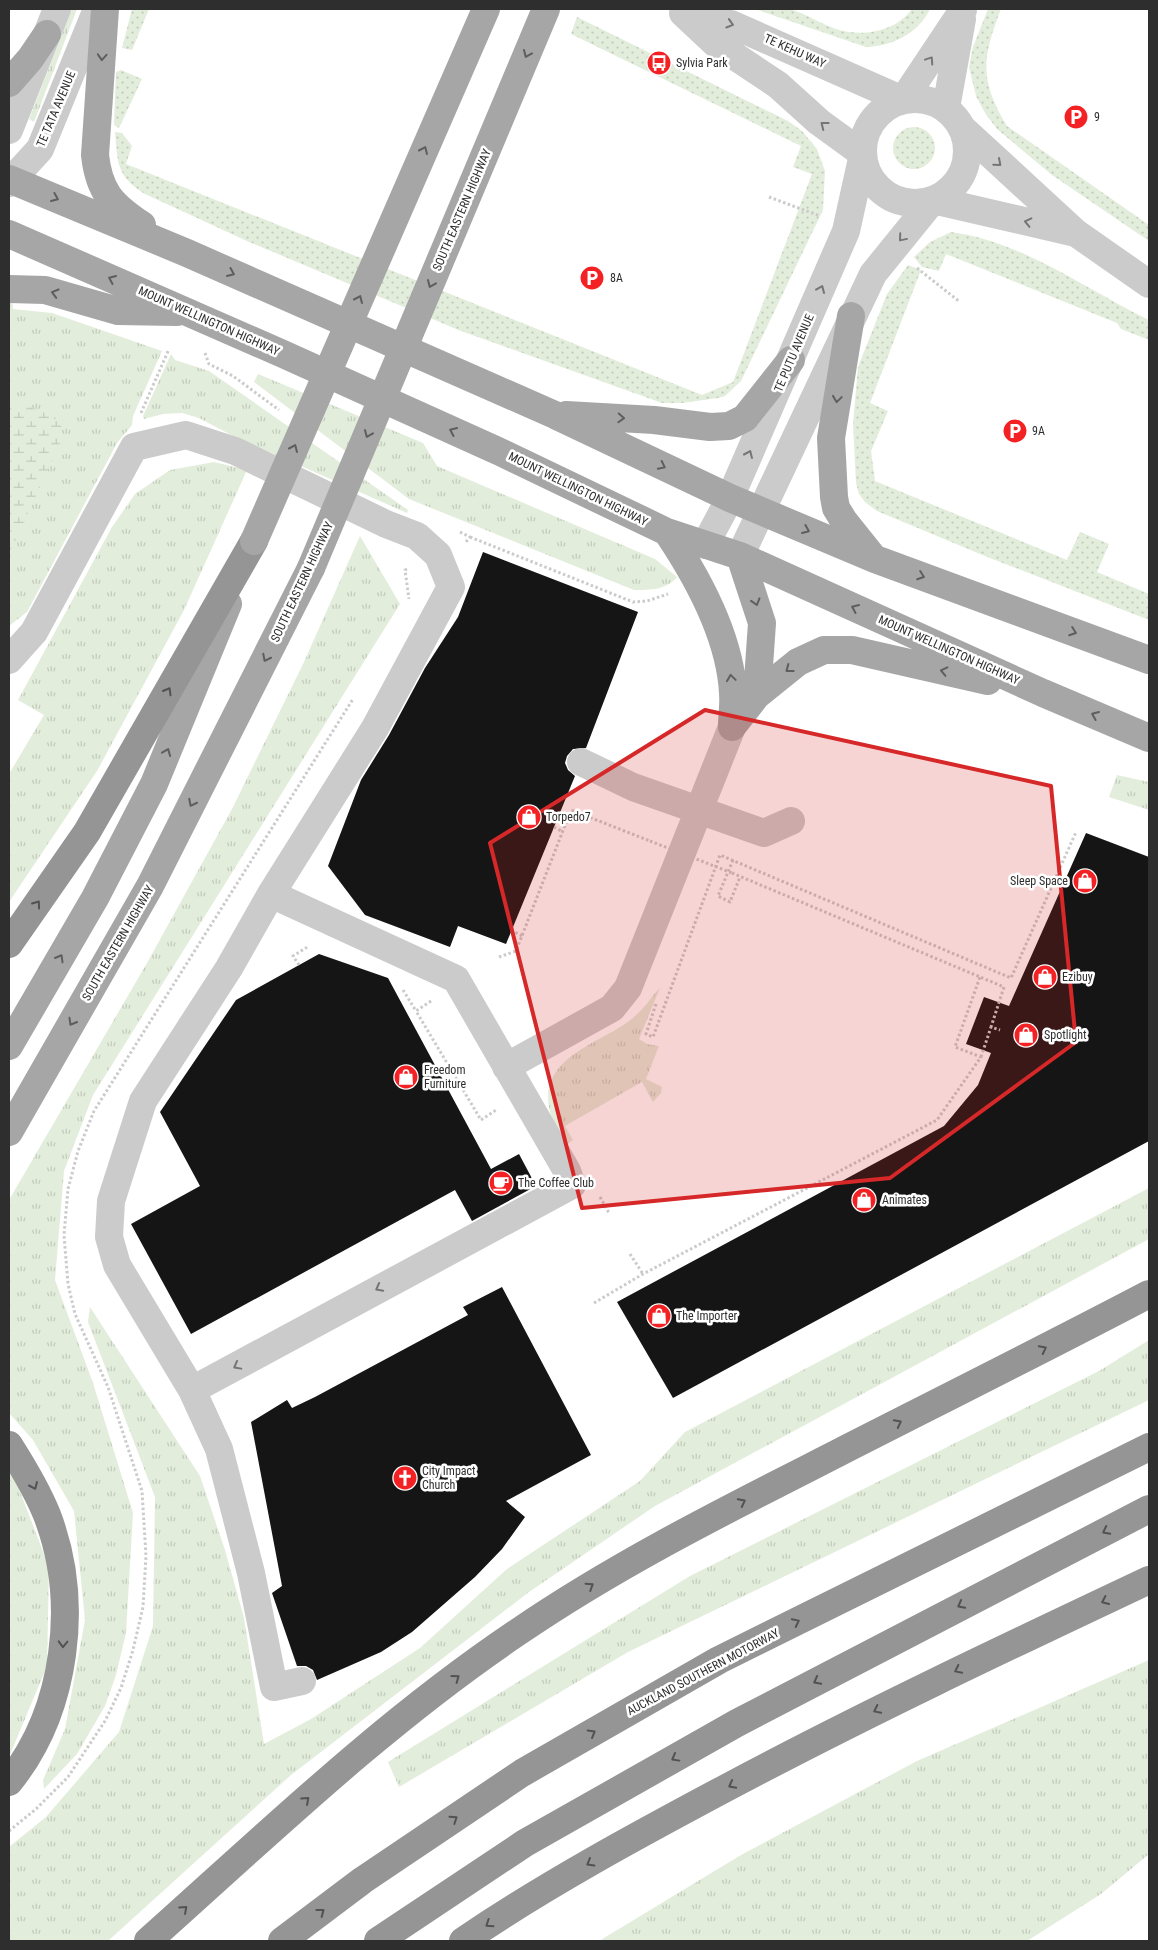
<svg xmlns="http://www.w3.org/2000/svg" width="1158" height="1950" font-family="'Roboto Condensed',sans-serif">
<defs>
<pattern id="grass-tufts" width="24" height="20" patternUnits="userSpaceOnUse" patternTransform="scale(1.25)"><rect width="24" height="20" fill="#e3eddb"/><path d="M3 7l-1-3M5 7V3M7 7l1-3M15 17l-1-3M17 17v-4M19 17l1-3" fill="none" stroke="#c3ccbc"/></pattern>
<pattern id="wetland-marsh" width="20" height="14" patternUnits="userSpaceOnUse" patternTransform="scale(1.25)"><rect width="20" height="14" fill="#e3eddb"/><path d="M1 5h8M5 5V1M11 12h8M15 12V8" fill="none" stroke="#c3ccbc"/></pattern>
<pattern id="garden-dots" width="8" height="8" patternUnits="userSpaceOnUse" patternTransform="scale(1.25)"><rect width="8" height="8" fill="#e3eddb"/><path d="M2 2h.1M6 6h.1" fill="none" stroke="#c3ccbc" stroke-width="1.8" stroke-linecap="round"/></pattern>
</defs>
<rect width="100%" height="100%" fill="#fff"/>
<path fill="url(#grass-tufts)" d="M72,9H77L34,122L29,119Z
M12,299L13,309L52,313L162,351L133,416L132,425L117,443L27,612L9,626V300Z
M171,354L175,360L209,371L408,510L407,513L233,436L199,418L182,413L163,414L144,419L143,416Z
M258,374L423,443L437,466L655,559L677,577C666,590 651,590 634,590L409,499L254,382Z
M214,462L247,470L184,610L97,771L9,902V774L44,715L18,700L112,527L135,494L170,470Z
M360,536L400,604L93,1095L64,1171L55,1280L93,1383L133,1513L126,1633L116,1675L105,1706L77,1754L44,1789L43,1780L65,1729L85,1620L74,1511L33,1440L9,1413V1200L147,963L232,809L304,662Z
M1117,775L1149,782V810L1109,797Z
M660,988L639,1039L647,1044L659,1046L646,1079L662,1087L661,1093L653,1102L642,1082L565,1126L573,1140L568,1144C559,1135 551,1119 549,1107C540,1055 604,1043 634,1017C644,1009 651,997 660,988Z
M1149,1188V1239L655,1506L529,1592L291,1775L108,1941H9V1847L46,1817L119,1732L153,1626L155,1497L88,1322L90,1307L200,1476L225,1550L244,1618L264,1744L311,1719L420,1648L507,1569L640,1481L685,1432Z
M1149,1340V1400L628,1652L399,1787L388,1762L690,1576L1099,1371Z
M9,1470L16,1481L49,1567L47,1666L9,1757Z
M1149,1660V1854L1101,1894L1027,1941H599L741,1855L917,1761Z"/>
<path fill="url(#wetland-marsh)" d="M18,403L49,414L62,426L60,443L9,555V405Z"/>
<path fill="url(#garden-dots)" d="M132,9H149L132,50L122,48Z
M755,9C766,9 780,6 790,9C807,14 822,25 839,30C865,37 896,31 912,9H930C918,34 892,46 866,47Z
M988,9H1001C982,58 979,80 1007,126L1149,225V241L1052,175L997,129L985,113L976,96L969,67L973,47Z
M577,17L788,121L802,131L817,149L825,171L823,210L741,381L725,396L718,398L682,403H662L461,331L247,241L145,194C116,176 118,163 115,132L122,133L132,146L126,164L702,395L733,382L812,174L793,167L801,146L571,34Z
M121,70L142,79L119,128L114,125L116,72Z
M893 148a21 21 0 1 1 42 0a21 21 0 1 1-42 0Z
M951,232C1024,242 1085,289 1149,320V340L1121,329L1117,323L946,254L939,271L922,267L914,257L930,242Z
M908,265L921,270L870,403L888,411L871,451L875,481L1067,560L1080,532L1109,544L1097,572L1149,594V620L985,556L877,511L865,502L859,494L856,483L853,424L858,367L887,294Z"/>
<path fill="#151515" d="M483,552L638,612L586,748L573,749L567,756L565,763L568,770L575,776L506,944L458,926L450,947L365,915L328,866L361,780L389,735L425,668L458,617Z
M1086,833L1149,857V1141L673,1398L617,1302L944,1126L978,1085L991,1053L966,1044L984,997L1009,1006Z
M319,954L388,978L491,1169L519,1154L536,1186L472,1221L455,1190L191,1334L131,1224L200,1186L160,1112L236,1000Z
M502,1287L591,1455L506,1501L525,1517L502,1549L475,1577L412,1632L381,1652L317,1680L313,1670L306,1666H297L272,1593L282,1586L251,1422L287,1400L292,1408L315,1397L468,1315L463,1307Z"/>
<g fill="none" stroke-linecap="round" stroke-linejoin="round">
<path stroke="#cbcbcb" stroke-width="3" stroke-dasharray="2.5 2.5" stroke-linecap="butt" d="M769,197L820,216
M917,268L960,302
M205,353L209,364L233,376L279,410
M141,413L169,349
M460,532L470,537L465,543
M470,537L633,602L647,601L668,594
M407,569L405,570L409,599
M554,827L563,832
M733,860L718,896L730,902L740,877
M732,873L1004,987L991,1027
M511,930L522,936
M499,957L516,951L571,810L650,841
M299,965L293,956L309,946
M403,990L416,1011
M431,1001L416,1011L481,1120L496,1110
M656,1004L646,1034L653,1037L720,855L1011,978L1076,832
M981,1057L991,1027L1000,1030
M600,1197L609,1213
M630,1254L643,1274
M594,1303L643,1274L937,1120L981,1057L955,1047L980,977
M9,1831L36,1809L68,1777L105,1721L121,1688L133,1650L143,1607L146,1556L142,1491L108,1387L75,1314L68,1284L64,1235L68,1189L78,1151L94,1111L353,699"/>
<path stroke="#cbcbcb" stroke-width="28" d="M683,13L715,43L778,85L819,122L863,154L846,231L730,498L705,545
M685,13L731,24L903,100L963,10
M863 151a52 52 0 1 1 104 0a52 52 0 1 1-104 0Z
M946,108L962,19
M963,129L1076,233L1149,284
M9,130L57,9
M9,183L40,149L97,9
M740,556L873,274L933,200L1076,233
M9,660L34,632L134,447L186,435L235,451L386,524L417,536L438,555L451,587L375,728L271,894L229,968L143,1101L111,1201L109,1237L117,1265L192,1390L219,1449L251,1573L274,1687L302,1681
M581,762L633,787L764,833L791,821
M506,1067L612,1008L628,988L732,727
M192,1390L572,1185L567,1171L456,979L271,894"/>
<path stroke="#a6a6a6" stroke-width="28" d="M105,9L95,155C99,192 112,205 142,225
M9,83L30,59L47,34
M9,179L187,253L555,415L730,498L875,559L1149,660
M9,234L283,354L498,451L667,532L740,556L1043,693L1149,738
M9,289L45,290L118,311L177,312
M851,316L831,438L834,497L836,508L844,521L872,556
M566,415L654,420L710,427L729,426L745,418L791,360
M667,532C698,578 730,636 733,693C734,704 732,716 732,727
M740,556L762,623L757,695
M732,727L757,695L798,662L824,650H852L988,681
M9,1046L95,898L154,784L228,604
M9,1132L150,886L311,568"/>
<path stroke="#959595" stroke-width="28" d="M9,944L87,832L254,541
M9,1445C23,1467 37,1490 47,1515C80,1601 67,1710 9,1782
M148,1941C268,1834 384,1722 518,1632C619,1563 728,1509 838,1453C942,1400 1046,1348 1149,1294
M282,1941L363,1880L522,1773L719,1660L1149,1447
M378,1941L525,1843L737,1723L1149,1509
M463,1941C547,1884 636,1836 726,1788C865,1714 1007,1647 1149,1580"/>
<path stroke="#cbcbcb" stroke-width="3" stroke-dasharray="2.5 2.5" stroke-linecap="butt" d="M650,841L732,873"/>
<path stroke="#a6a6a6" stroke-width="28" d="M254,541L486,9
M311,568L546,9"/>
</g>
<defs><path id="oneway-chevron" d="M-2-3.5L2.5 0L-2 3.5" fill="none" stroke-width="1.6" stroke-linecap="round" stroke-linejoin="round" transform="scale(1.25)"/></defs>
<g stroke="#757575">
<use href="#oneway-chevron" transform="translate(730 24) rotate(17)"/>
<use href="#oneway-chevron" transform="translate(930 60) rotate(-56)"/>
<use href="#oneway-chevron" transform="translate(824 125) rotate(-142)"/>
<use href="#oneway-chevron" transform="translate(998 163) rotate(41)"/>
<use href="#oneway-chevron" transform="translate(1028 222) rotate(-167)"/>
<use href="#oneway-chevron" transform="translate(902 238) rotate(130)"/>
<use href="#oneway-chevron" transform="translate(821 289) rotate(-67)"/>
<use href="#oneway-chevron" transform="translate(749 454) rotate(-66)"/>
<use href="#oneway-chevron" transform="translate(379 1288) rotate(152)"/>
<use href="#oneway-chevron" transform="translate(237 1366) rotate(151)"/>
</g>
<g stroke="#5e5e5e">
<use href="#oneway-chevron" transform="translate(527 54) rotate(113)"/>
<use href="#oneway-chevron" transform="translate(102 57) rotate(94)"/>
<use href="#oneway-chevron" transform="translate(424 150) rotate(-66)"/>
<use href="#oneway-chevron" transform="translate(55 198) rotate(23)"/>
<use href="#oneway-chevron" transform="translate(231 273) rotate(24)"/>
<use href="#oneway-chevron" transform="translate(112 279) rotate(-156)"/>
<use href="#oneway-chevron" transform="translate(431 284) rotate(113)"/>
<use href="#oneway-chevron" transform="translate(55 293) rotate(-164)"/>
<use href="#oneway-chevron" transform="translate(359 299) rotate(-66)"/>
<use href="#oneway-chevron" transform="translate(837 399) rotate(98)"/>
<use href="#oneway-chevron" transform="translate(621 418) rotate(3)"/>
<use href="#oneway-chevron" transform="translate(453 431) rotate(-156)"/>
<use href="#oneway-chevron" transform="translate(368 434) rotate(113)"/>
<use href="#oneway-chevron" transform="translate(294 448) rotate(-66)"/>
<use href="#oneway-chevron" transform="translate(662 466) rotate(26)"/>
<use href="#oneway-chevron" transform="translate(806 530) rotate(23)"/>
<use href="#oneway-chevron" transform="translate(921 576) rotate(20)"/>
<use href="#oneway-chevron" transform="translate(756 602) rotate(73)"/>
<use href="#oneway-chevron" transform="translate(855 608) rotate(-156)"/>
<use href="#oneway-chevron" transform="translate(1073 632) rotate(20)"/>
<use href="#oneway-chevron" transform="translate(266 658) rotate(117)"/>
<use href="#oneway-chevron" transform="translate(789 669) rotate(143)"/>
<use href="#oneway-chevron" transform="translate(944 671) rotate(-167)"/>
<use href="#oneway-chevron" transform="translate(731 678) rotate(-98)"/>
<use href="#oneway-chevron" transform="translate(1095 715) rotate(-157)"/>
<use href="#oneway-chevron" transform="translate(167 752) rotate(-68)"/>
<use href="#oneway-chevron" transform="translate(192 803) rotate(117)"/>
<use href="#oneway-chevron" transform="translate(60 958) rotate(-60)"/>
<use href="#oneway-chevron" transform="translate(72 1022) rotate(120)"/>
</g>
<g stroke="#525252">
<use href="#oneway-chevron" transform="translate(168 691) rotate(-60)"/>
<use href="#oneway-chevron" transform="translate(37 904) rotate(-54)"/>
<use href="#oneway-chevron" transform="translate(1043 1349) rotate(-27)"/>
<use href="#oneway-chevron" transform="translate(898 1423) rotate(-27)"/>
<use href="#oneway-chevron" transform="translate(34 1486) rotate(66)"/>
<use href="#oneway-chevron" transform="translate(742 1502) rotate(-27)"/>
<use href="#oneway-chevron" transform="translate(1106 1531) rotate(153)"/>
<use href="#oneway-chevron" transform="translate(590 1586) rotate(-33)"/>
<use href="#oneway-chevron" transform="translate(1105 1601) rotate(155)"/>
<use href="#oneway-chevron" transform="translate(961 1605) rotate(152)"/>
<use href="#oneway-chevron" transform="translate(796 1622) rotate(-26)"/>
<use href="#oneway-chevron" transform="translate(63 1644) rotate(92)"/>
<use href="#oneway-chevron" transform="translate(958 1670) rotate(154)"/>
<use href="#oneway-chevron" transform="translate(456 1678) rotate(-36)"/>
<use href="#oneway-chevron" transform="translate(817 1681) rotate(152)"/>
<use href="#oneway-chevron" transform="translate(877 1710) rotate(154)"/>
<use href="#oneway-chevron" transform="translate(592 1733) rotate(-30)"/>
<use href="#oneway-chevron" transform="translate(675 1758) rotate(151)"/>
<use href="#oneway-chevron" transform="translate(732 1785) rotate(152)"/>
<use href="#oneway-chevron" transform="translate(306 1800) rotate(-42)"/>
<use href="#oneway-chevron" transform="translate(454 1819) rotate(-34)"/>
<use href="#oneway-chevron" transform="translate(590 1863) rotate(150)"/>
<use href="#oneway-chevron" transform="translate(184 1909) rotate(-42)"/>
<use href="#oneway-chevron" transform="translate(321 1912) rotate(-37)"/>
<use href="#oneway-chevron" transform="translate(489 1924) rotate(146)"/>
</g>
<path fill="#d62828" fill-opacity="0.2" stroke="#d62828" stroke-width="4" stroke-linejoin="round" d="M705,710L1051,786L1076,1042L890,1178L582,1208L490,843Z"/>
<defs>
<symbol id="bus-disc" viewBox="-11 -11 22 22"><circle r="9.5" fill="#f42124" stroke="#fff"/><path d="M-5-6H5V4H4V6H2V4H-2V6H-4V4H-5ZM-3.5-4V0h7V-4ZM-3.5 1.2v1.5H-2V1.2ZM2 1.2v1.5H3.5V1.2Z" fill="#fff"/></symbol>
<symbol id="parking-disc" viewBox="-11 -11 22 22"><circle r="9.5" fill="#f42124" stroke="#fff"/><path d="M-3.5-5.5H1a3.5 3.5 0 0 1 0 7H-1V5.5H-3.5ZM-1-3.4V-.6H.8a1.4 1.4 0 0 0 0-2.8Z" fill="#fff"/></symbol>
<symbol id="shop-disc" viewBox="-11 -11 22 22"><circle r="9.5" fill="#f42124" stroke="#fff"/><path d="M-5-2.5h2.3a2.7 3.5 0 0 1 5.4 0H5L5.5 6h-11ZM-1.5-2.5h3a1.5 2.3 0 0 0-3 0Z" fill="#fff"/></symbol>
<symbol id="cafe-disc" viewBox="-11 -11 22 22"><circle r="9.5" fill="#f42124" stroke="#fff"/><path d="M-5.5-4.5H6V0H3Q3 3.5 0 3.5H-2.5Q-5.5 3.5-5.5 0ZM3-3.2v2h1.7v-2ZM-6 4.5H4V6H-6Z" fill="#fff"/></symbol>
<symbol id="church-disc" viewBox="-11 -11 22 22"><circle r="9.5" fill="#f42124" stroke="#fff"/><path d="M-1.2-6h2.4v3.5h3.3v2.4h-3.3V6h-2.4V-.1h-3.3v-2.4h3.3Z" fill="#fff"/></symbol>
</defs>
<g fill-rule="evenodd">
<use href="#bus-disc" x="645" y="49" width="28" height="28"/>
<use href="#parking-disc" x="1062" y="103" width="28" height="28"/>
<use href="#parking-disc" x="578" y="264" width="28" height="28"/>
<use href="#parking-disc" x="1001" y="417" width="28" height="28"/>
<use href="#shop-disc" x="515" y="803" width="28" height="28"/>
<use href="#shop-disc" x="1071" y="867" width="28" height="28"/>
<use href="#shop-disc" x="1031" y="963" width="28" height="28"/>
<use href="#shop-disc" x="1012" y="1021" width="28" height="28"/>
<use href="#shop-disc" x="392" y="1063" width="28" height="28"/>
<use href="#cafe-disc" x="487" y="1169" width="28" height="28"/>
<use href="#shop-disc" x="850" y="1186" width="28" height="28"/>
<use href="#shop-disc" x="645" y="1302" width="28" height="28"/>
<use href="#church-disc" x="391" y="1464" width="28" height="28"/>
</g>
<g text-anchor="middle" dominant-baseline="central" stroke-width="5" stroke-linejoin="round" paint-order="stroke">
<g font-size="12" fill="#2e2e2e" stroke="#fff">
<text transform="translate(795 51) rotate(24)">TE KEHU WAY</text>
<text transform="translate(56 109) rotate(-67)">TE TATA AVENUE</text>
<text transform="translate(462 210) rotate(-67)">SOUTH EASTERN HIGHWAY</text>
<text transform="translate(209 321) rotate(24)">MOUNT WELLINGTON HIGHWAY</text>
<text transform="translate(794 353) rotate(-67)">TE PUTU AVENUE</text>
<text transform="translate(578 489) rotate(26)">MOUNT WELLINGTON HIGHWAY</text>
<text transform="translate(302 582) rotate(-65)">SOUTH EASTERN HIGHWAY</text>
<text transform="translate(949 650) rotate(24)">MOUNT WELLINGTON HIGHWAY</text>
<text transform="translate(118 943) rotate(-60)">SOUTH EASTERN HIGHWAY</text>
<text transform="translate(703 1672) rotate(-28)">AUCKLAND SOUTHERN MOTORWAY</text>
</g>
<g font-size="12" fill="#2e2e2e" stroke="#fff" text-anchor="start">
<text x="676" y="63">Sylvia Park</text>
<text x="1094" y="117">9</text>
<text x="610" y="278">8A</text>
<text x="1032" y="431">9A</text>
<text x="546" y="817">Torpedo7</text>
<text x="1068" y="881" text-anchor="end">Sleep Space</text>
<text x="1062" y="977">Ezibuy</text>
<text x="1044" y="1035">Spotlight</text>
<text x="424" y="1070">Freedom<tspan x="424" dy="14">Furniture</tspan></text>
<text x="518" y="1183">The Coffee Club</text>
<text x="882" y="1200">Animates</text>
<text x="676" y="1316">The Importer</text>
<text x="422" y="1471">City Impact<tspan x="422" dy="14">Church</tspan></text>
</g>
</g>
<rect width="1158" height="1950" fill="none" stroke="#2e2e2e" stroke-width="20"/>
</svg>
